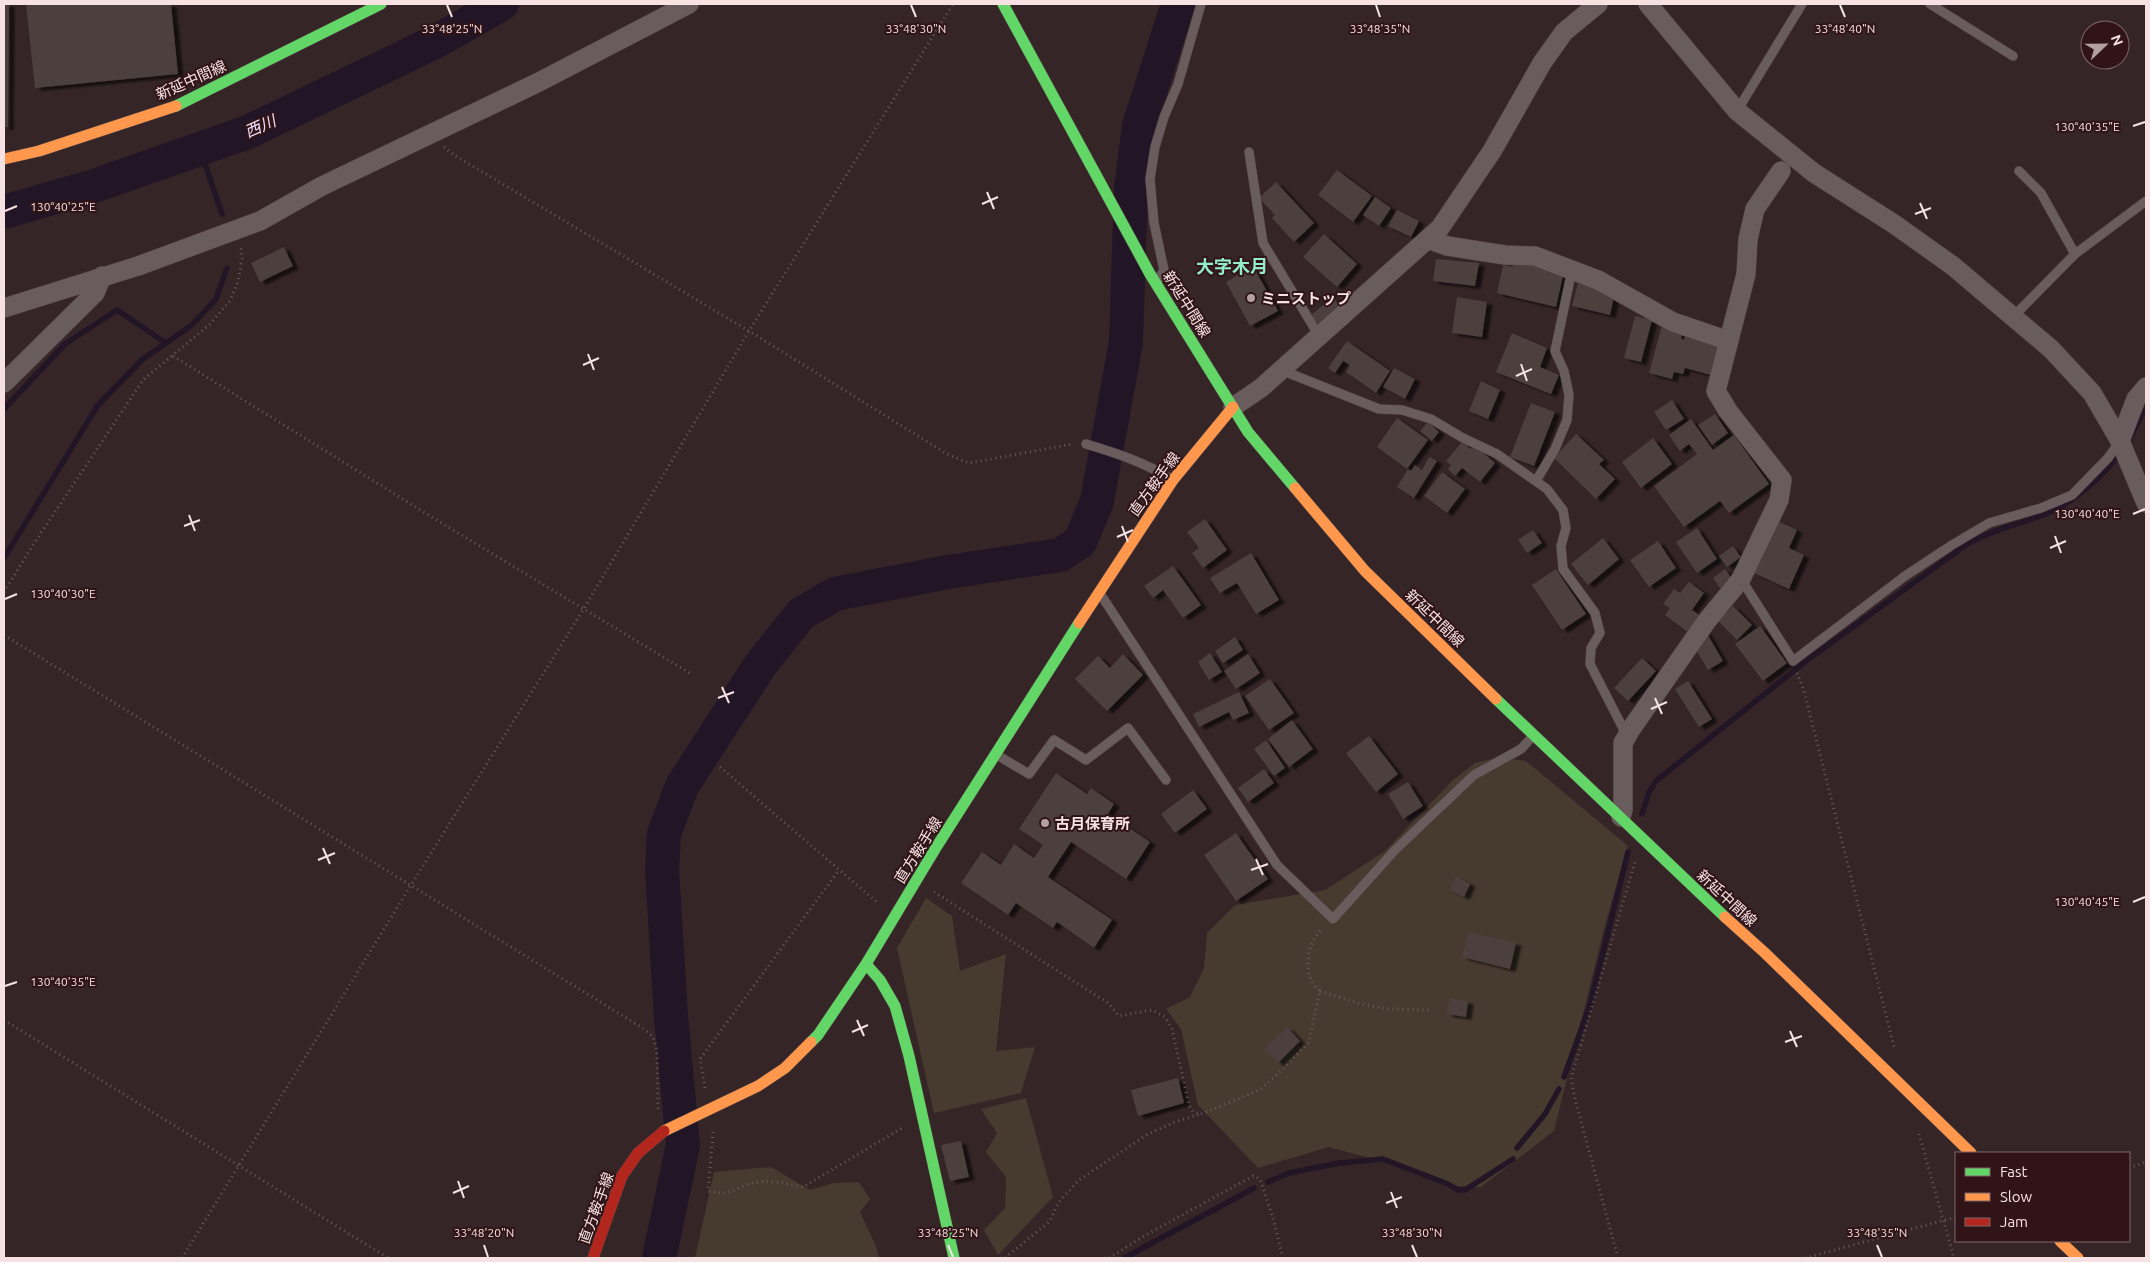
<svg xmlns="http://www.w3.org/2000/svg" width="2150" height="1262" font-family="Ubuntu,'Noto Sans JP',sans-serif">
<defs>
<filter id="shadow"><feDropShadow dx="5.5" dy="3" stdDeviation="1" flood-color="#0009"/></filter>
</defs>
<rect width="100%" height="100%" fill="#352527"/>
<path fill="#473b2f" d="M1500,757L1526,761L1628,846L1605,925L1554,1131L1481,1187L1447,1186L1384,1162L1329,1147L1258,1168L1198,1105L1181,1029L1166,1009L1190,997L1204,968L1207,933L1235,905L1325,890L1385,851L1453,780L1475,763Z
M926,898L952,916L960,971L1006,954L996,1051L1035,1047L1021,1093L934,1113L897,948Z
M1026,1098L1053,1197L998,1255L984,1230L1005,1208L1006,1177L986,1152L997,1133L981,1109Z
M771,1167L810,1190L833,1183L859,1182L870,1199L860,1212L876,1246L879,1258H695L714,1172Z"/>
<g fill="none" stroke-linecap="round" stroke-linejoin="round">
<path stroke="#221526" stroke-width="5.5" d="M200,149L222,214
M4,409L65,344L117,310L166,343
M2130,438L2146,406
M4,558L98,405L143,359L192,325L216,299L227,268
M1642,814L1649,792L1656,781L1806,661L1967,544C1994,529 2016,525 2043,515C2070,505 2105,476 2120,452
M1564,1077L1590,1005L1628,852
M1517,1148L1545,1114L1559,1089
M1268,1182L1289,1173L1340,1163L1383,1159L1448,1184L1458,1190H1465L1513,1159
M1125,1258C1167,1234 1211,1212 1254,1188"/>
<path stroke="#221526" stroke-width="34" d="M4,212L94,186L248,132L435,42L502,4
M659,1258L683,1145L671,1017L662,869L664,834L682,786L761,664L801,614L835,594L948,572L1060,555L1080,542L1097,501L1126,342L1131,188L1139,126L1178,4"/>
</g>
<path fill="#4c3f3d" filter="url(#shadow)" d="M4,4H9L8,127H4Z
M26,4H171L178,74L35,88Z
M1337,170L1372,196L1353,222L1318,195Z
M1276,182L1314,223L1294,242L1272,218L1275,215L1259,198Z
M1375,197L1391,208L1379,226L1363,215Z
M1397,210L1419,221L1411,237L1388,226Z
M1324,234L1357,264L1337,287L1303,257Z
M284,247L293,266L260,282L251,263Z
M1436,259L1479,263L1475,286L1433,281Z
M1515,260L1564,271L1556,307L1497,293L1503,265L1513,267Z
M1253,266L1278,311L1250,326L1226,282Z
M1578,283L1615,292L1610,315L1572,306Z
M1333,297L1343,310L1321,328L1311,315Z
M1457,297L1487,302L1482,337L1452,333Z
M1635,316L1652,320L1641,362L1624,358Z
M1662,325L1683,331L1681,338L1684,340L1686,331L1721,341L1711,375L1685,368L1683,374L1674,372L1672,379L1649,373Z
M1512,333L1547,348L1540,367L1559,375L1551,394L1496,372Z
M1347,341L1390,371L1376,393L1346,372L1350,365L1343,361L1335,373L1328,368Z
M1394,368L1415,379L1405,399L1383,387Z
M1481,381L1500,390L1488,419L1469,411Z
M1672,400L1684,419L1666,430L1654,412Z
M1531,403L1555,412L1534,466L1510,457Z
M1715,414L1728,433L1712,445L1698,425Z
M1397,418L1428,440L1407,469L1377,447Z
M1691,419L1713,450L1734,435L1769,484L1729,513L1720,501L1684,527L1654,486L1697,454L1689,444L1680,451L1669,435Z
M1428,422L1439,432L1432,441L1420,431Z
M1576,434L1604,460L1599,464L1615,479L1596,499L1554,458Z
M1653,438L1672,464L1641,488L1622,462Z
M1462,442L1471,449L1474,445L1495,463L1480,482L1462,468L1455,476L1448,469L1451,465L1446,461Z
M1429,457L1437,461L1414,498L1397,487L1408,469L1411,471L1415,465L1422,470Z
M1442,472L1465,489L1447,513L1424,496Z
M1205,519L1227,550L1203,568L1192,553L1199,548L1187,532Z
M1778,521L1797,530L1789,548L1804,555L1789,589L1754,573Z
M1697,528L1717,559L1697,573L1676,542Z
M1533,530L1542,543L1527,553L1518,540Z
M1603,538L1619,559L1588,585L1571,564Z
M1658,541L1676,568L1649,587L1630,560Z
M1733,546L1741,557L1727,567L1719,556Z
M1251,553L1279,600L1256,614L1237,583L1220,593L1210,578Z
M1173,566L1201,605L1183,618L1163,590L1153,598L1144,586Z
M1556,569L1586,614L1562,630L1532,585Z
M1725,569L1732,579L1720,588L1713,578Z
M1689,582L1704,593L1692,610L1701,616L1689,633L1665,615L1670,608L1663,604L1674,589L1680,593Z
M1733,606L1752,625L1737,640L1718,621Z
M1760,626L1787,663L1763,681L1735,644Z
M1705,630L1723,661L1708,670L1695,648Z
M1235,637L1243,650L1223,663L1215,651Z
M1210,653L1222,672L1209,680L1198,662Z
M1123,654L1143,675L1107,711L1075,679L1098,656L1110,668Z
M1248,654L1260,673L1236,689L1224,671Z
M1642,658L1656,671L1628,701L1614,688Z
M1270,679L1294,713L1269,730L1245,696Z
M1688,681L1712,719L1699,727L1675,689Z
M1239,692L1249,713L1233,720L1229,712L1199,727L1193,714Z
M1292,720L1313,749L1289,767L1268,739Z
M1369,736L1398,774L1376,792L1346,753Z
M1266,740L1285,768L1274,776L1254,749Z
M1264,769L1274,783L1248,802L1238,788Z
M1056,773L1087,794L1091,788L1114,804L1108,814L1150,842L1126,879L1071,842L1048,877L1112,920L1094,948L1057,922L1053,928L1016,903L1008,915L961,883L982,852L1001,865L1014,844L1034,858L1043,845L1019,829Z
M1408,782L1423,806L1403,819L1388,794Z
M1193,790L1207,809L1175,833L1161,814Z
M1236,833L1268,879L1236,901L1204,855Z
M1456,876L1470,884L1464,897L1450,890Z
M1468,932L1516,943L1510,969L1462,957Z
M1449,998L1468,1001L1466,1017L1447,1014Z
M1287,1027L1300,1041L1278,1063L1264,1049Z
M1178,1078L1184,1103L1138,1116L1131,1090Z
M961,1141L969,1177L950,1181L941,1145Z"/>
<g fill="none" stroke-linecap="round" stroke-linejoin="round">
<defs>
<path id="lane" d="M1930,4L2013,56
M1737,111L1802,4
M1249,152L1263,243L1319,336
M2019,171L2041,193L2075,254
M1158,280L1164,270L1154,223L1150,179L1155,147L1164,117L1178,84L1201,4
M2013,317L2075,254L2146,201
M1281,370L1379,409L1402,410L1431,419L1463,438L1497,454L1547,489L1563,510L1566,528L1561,546L1563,569L1595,613L1600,633L1591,648L1590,664L1627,736
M1086,444C1116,453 1144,462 1171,479
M1536,481L1555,449L1567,420L1569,395L1564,371L1555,351L1572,270
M1741,579L1793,661L1905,576L1952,545L1989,523L2041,508L2072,495L2108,458L2120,441
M1101,595L1277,865L1333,919L1395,850L1474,775L1521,749L1532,737
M997,755L1029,774L1054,740L1086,760L1128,728L1166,780"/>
<path id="street" d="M1648,4L1737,111L1814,173L1894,224L1953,266L2051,349L2092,393L2120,441L2146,503
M1428,239L1447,246L1505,255L1535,256L1598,280L1673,322L1729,341
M4,308L138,266L260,221L322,186L537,83L689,4
M4,383L95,293L102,276
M1233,407L1261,388L1440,228L1492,151L1542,63L1564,32L1598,4
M2120,441L2136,399L2146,387
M1621,817L1623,810V743L1631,729L1706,622L1741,579L1779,500L1782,480L1728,411L1716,391L1746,274L1748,239L1755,209L1781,171"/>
<path id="fast" d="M1003,4L1150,274L1248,432L1295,488
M176,106L381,4
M1496,699L1725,917
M866,964L880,980L895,1006L909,1056L954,1258
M811,1042L818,1035L866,964L937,846L1079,623"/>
<path id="slow" d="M4,159L39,151L176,106
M1295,488L1365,571L1496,699
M1079,623L1173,480L1233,407
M1725,917L1765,953L1971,1153
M664,1131L758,1086L785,1068L811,1042
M2060,1241L2078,1258"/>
<path id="jam" d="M593,1258L622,1176L638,1153L664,1131"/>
</defs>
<use href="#lane" stroke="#504143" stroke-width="10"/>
<use href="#street" stroke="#504143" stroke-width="20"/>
<use href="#fast" stroke="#504143" stroke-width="12"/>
<use href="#slow" stroke="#504143" stroke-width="12"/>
<use href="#jam" stroke="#504143" stroke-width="12"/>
<path stroke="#675b5c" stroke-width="3" stroke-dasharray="1 4" stroke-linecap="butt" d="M444,147L454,155L749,331L947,454L969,463L1073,444
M173,356L430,516L693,675
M4,592L31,548L143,380L210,324L230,301L238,282L242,259L241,246
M4,635L641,1027L653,1037L657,1050L658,1109
M1797,673L1804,691L1894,1047
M720,767L879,904
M934,892L1108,1003L1119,1016L1152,1010L1165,1017L1172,1029L1189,1105L1193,1112L1201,1114L1260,1090L1285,1067L1309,1042L1320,991C1301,976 1306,943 1323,928
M1320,991L1361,1004L1387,1009L1430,1010
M4,1020L388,1258
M705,1088L700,1059L839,870
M713,1132L708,1191C730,1197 733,1188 753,1183C770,1179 786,1184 803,1187L902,1128
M1919,1134L1954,1258
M2129,1168L2146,1162
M182,1258L411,885L583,610L749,331L953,4
M1005,1258L1050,1221L1058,1203L1079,1180L1148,1134L1175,1122L1201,1114
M1109,1258L1144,1236L1253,1176L1260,1179L1273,1218L1283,1258
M1618,1258L1576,1103L1571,1078L1635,862
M1805,1258L1956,1217"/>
<use href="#lane" stroke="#695c5d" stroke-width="9"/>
<use href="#street" stroke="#695c5d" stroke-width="19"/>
<use href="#fast" stroke="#63d668" stroke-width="11"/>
<use href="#slow" stroke="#ff974d" stroke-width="11"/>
<use href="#jam" stroke="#b3261e" stroke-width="11"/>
</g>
<path fill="none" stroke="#f7e2e3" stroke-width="2" d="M447,5L452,17M911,5L916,17M1376,5L1380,17M1840,5L1845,17M2133,126L2145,122M987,192L994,209M1920,203L1927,219M982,204L998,197M5,211L17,206M1915,214L1931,208M588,354L594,370M1521,364L1527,381M583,365L599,358M1516,376L1532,369M2133,514L2145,509M189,515L195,531M184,526L200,520M1122,526L1128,542M2055,536L2061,553M1117,537L1133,530M2050,548L2066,541M5,599L17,594M722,687L729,703M718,698L734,692M1655,698L1662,714M1651,709L1667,702M323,848L330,864M1256,859L1263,875M318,860L335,853M1251,870L1268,864M2133,902L2145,897M5,986L17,982M857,1020L864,1036M1790,1031L1797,1047M852,1032L868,1025M1785,1042L1802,1036M458,1181L464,1198M1391,1192L1397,1208M453,1193L469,1186M1386,1203L1402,1197M484,1245L488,1257M948,1245L953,1257M1412,1245L1417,1257M1877,1245L1882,1257"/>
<g fill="#b3a0a1" stroke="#311417" stroke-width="2">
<circle cx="1251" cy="298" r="5"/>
<circle cx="1045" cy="823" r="5"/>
</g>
<g text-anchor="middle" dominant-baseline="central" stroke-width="4" stroke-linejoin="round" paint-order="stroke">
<g font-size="15" fill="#f7e2e3" stroke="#311417">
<text transform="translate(191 80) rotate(-24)">新延中間線</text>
<text transform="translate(1187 304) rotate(58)">新延中間線</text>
<text transform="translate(1154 484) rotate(-54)">直方鞍手線</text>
<text transform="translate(1435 618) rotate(44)">新延中間線</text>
<text transform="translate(918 850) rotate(-58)">直方鞍手線</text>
<text transform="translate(1727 898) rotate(43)">新延中間線</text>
<text transform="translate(596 1208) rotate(-70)">直方鞍手線</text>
</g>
<g font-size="15" font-weight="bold" fill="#f7e2e3" stroke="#311417" text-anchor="start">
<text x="1261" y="298">ミニストップ</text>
<text x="1055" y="823">古月保育所</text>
</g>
<g font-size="16" font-style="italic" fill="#eeddf9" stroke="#311417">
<text transform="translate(260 126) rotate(-24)">西川</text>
</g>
<g font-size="18" font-weight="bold" fill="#90eccb" stroke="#311417">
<text x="1232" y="266">大字木月</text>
</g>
</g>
<g font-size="12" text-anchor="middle" fill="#f7e2e3" stroke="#311417" stroke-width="4" stroke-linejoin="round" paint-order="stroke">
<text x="452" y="33">33°48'25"N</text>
<text x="916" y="33">33°48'30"N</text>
<text x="1380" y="33">33°48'35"N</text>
<text x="1845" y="33">33°48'40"N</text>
<text x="2087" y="131">130°40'35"E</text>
<text x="63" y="211">130°40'25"E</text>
<text x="2087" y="518">130°40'40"E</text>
<text x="63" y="598">130°40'30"E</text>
<text x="2087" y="906">130°40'45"E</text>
<text x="63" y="986">130°40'35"E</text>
<text x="484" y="1237">33°48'20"N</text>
<text x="948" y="1237">33°48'25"N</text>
<text x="1412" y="1237">33°48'30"N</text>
<text x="1877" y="1237">33°48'35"N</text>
</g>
<rect width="2150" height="1262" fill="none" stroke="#f7e2e3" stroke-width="10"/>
<rect x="1955" y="1152" width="175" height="90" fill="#311417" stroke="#806669"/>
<rect x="1965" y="1168" width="25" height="8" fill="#63d668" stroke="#806669"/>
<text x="2000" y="1177" font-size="15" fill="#f7e2e3">Fast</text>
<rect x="1965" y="1193" width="25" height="8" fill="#ff974d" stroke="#806669"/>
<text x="2000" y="1202" font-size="15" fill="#f7e2e3">Slow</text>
<rect x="1965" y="1218" width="25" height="8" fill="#b3261e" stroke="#806669"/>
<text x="2000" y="1227" font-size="15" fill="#f7e2e3">Jam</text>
<g transform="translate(2105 45) rotate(68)"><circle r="24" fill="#311417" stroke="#806669"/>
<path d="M0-4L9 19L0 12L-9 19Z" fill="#b3a0a1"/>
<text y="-8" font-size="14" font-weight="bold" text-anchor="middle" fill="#f7e2e3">N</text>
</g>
</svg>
